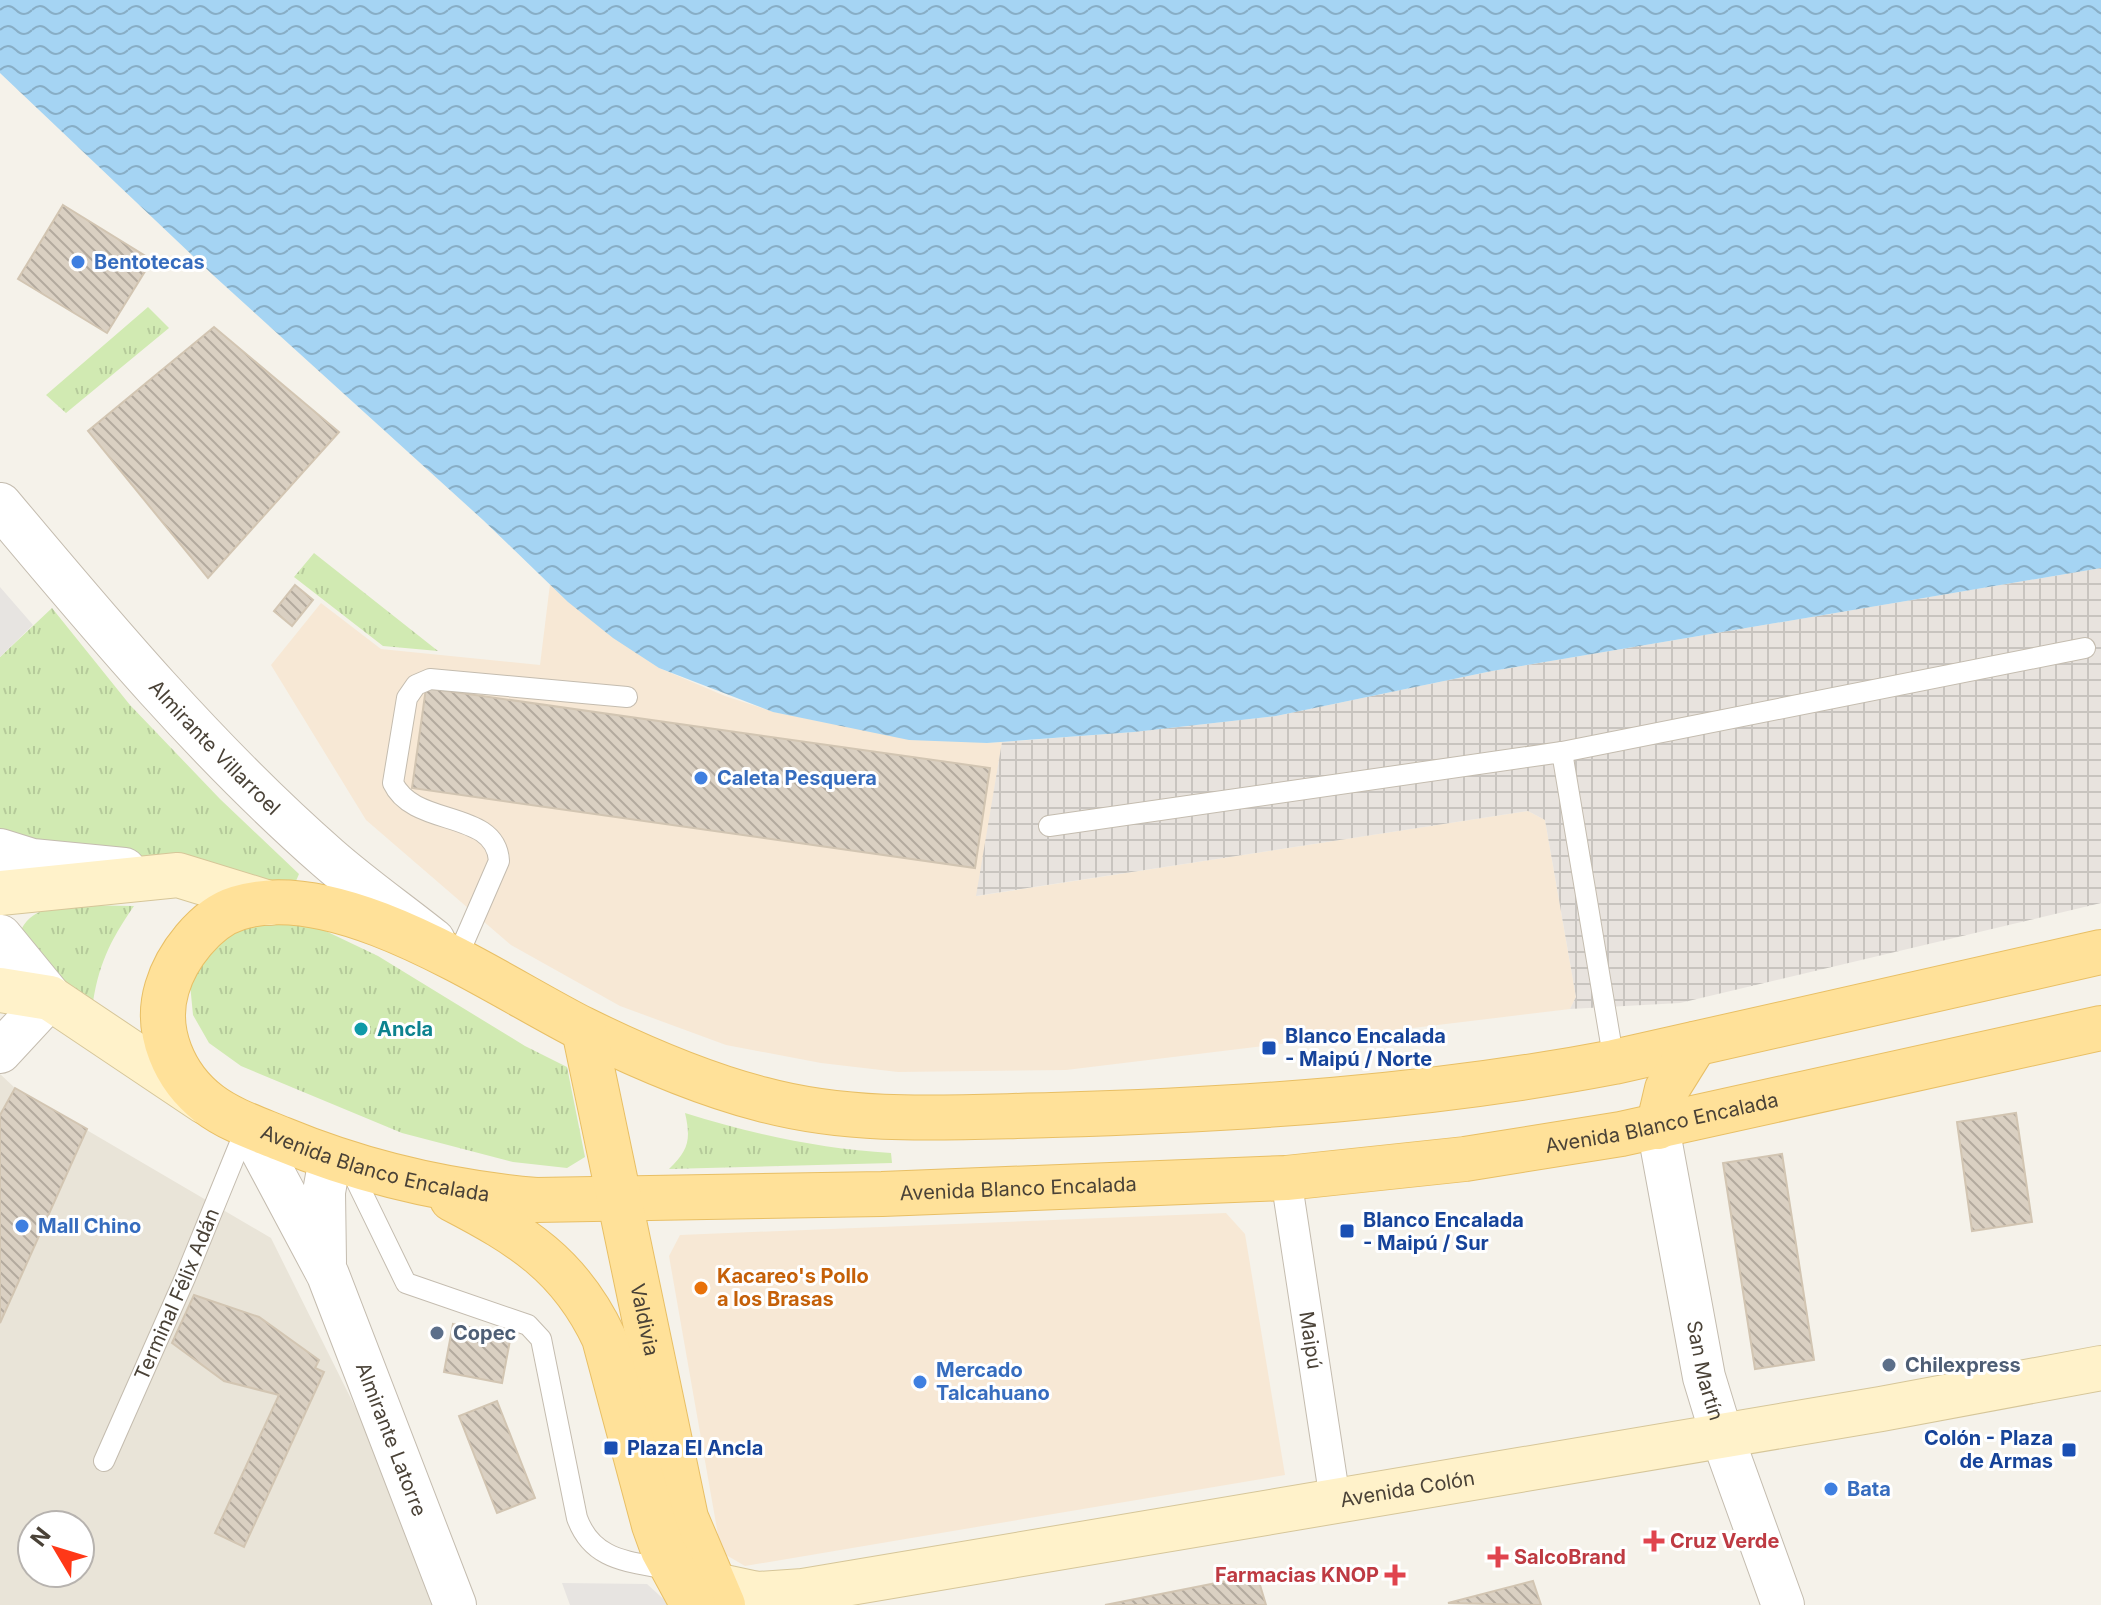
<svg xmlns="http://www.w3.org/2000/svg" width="2101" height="1605" font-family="Inter,sans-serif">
<defs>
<pattern id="industrial-grid" width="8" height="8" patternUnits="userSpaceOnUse" patternTransform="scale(2)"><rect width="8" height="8" fill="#e8e3de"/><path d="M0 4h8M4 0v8" fill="none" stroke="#c8c4bf"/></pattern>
<pattern id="grass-tufts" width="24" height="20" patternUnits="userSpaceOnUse" patternTransform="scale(2)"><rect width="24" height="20" fill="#d1eab2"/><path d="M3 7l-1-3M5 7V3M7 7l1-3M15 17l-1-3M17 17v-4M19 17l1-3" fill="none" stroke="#b5ca9a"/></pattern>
<pattern id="water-waves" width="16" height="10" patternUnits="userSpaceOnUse" patternTransform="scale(2)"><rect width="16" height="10" fill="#a5d4f3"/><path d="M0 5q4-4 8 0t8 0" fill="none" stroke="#88aec6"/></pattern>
<pattern id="building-back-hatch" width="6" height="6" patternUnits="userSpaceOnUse" patternTransform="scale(2)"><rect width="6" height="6" fill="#dad0c2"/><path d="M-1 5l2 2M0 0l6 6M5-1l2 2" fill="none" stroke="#b3aa9e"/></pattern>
</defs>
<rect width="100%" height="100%" fill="#f5f2ea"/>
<path fill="#e9e4d8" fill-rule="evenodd" d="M0,1074L15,1088L271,1238L370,1437L434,1605H0ZM32,1525H80V1573H32Z"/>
<path fill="#f7e8d5" d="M550,584L613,637L659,668L725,696L774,712L828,723L987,743L1002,742L977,896L1528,811L1545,820L1576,997L1570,1009L1066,1070L898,1072L821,1063L726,1045L620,1006L511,945L366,820L271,665L321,603L381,649L540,665Z
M1226,1213L1245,1234L1285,1475L745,1566L721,1552L669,1256L680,1235Z"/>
<path fill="url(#industrial-grid)" d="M2101,568V903L1680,1003L1570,1009L1576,997L1545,820L1528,811L976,896L1002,742L1134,732L1276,716L1492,671Z"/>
<path fill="url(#grass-tufts)" d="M148,307L169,328L66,413L46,395Z
M314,553L438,651L383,646L294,577Z
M52,608L130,705L220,799L299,874L296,881L288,884L0,834V657Z
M76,905L134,906C109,942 98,966 92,1009L18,938C26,910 50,907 76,905Z
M247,920L313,925L378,956L525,1046L567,1067L585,1157L567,1168L513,1162L402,1133L241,1066L209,1043L193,1015L190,984L200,956Z
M685,1113C752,1134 820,1149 891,1153L892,1163L669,1169C689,1150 691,1139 685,1113Z"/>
<path fill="#e7e4e1" d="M0,587L33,625L0,657Z
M562,1583L647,1584L670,1605H570Z"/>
<path fill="url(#water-waves)" d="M0,0H2101V568L1492,671L1276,716L1134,732L987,743L909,740L773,712L659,668L613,638L568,602L483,520L213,275L0,73Z"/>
<path fill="url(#building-back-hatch)" stroke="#d2c5b2" stroke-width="2" d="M63,205L152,260L107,333L18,279Z
M214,327L339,432L208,578L88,431Z
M295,585L313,600L292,626L274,611Z
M426,688L990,768L975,868L412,788Z
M15,1088L87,1129L0,1323V1115Z
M2016,1113L2032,1222L1972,1231L1957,1122Z
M1782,1154L1814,1360L1755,1369L1723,1163Z
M194,1295L259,1317L319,1360L315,1368L324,1372L244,1547L215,1533L279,1395L224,1381L172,1343Z
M453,1324L511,1335L502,1383L444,1372Z
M497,1401L535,1498L497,1513L459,1416Z
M1257,1575L1266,1605H1105Z
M1533,1581L1541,1605L1448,1603Z"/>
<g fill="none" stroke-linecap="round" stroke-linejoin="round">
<defs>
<g id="service">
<path d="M1562,752L2085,648"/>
<path d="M1049,826L1562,752L1614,1062"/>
<path d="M456,960L499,861C496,809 414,828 393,783L407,698L416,685L430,679L627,697"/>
<path d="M349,1166L406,1283L528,1325L541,1339L577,1518C593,1562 630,1561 671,1570"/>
<path id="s1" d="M104,1461L185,1278L247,1126"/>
</g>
<g id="pedestrian">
<path id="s2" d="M1286,1178L1335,1500"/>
</g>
<g id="minor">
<path d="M0,1052L50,998"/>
<path id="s3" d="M248,1125L328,1275L455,1605"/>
<path id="s4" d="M1658,1127L1704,1377L1722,1436L1783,1605"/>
<path d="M325,1262L324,1192L330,1159"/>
</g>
<g id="tertiary">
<path id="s5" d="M0,505C103,628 207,752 328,858C361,887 398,913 433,941"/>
<path d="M0,851L32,861L124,870"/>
<path d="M0,937L50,998"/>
</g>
<g id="secondary">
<path d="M0,893L178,875L269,903"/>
<path d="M0,990L50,998L205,1102"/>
<path id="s6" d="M715,1585L757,1594L803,1591L1881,1409L2101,1368"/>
</g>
<g id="primary">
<path id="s7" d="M2101,952L1614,1062C1432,1097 1238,1110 1052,1115C954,1117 856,1125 761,1099C699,1083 640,1057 583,1029C494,984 340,876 238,908C205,918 176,957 167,988C154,1031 174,1077 209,1104C230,1120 258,1129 282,1139C364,1173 447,1192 536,1200L882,1194L1286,1178L1465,1159L1621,1134L2101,1028"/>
<path id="s8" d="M584,1030L686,1518L723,1605"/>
<path d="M1658,1127L1667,1089L1695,1044"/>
<path d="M452,1199C521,1235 570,1265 604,1338L654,1525L663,1550L693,1605"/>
</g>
</defs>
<use href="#service" stroke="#c4bcaf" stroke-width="22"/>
<use href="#pedestrian" stroke="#c4bcaf" stroke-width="32"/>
<use href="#minor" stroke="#c4bcaf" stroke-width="44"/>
<use href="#tertiary" stroke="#c4bcaf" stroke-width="46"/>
<use href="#secondary" stroke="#d6c699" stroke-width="46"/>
<use href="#primary" stroke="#e8bf65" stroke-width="46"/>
<use href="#service" stroke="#fff" stroke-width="20"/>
<use href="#pedestrian" stroke="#fff" stroke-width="30"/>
<use href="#minor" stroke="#fff" stroke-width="42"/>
<use href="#tertiary" stroke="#fff" stroke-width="44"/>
<use href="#secondary" stroke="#fff2ca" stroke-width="44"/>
<use href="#primary" stroke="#ffe199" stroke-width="44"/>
</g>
<g fill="#3f7fe0" stroke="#fff" stroke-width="3">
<circle cx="78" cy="262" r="8"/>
<circle cx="701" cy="778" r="8"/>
<circle cx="22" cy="1226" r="8"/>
<circle cx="920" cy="1382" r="8"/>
<circle cx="1831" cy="1489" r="8"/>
</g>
<circle fill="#0f9aa8" stroke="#fff" stroke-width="3" cx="361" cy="1029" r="8"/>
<g fill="#1a4fb4" stroke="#fff" stroke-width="3">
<rect x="1261" y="1040" width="16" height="16" rx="4"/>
<rect x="1339" y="1223" width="16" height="16" rx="4"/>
<rect x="603" y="1440" width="16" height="16" rx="4"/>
<rect x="2061" y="1442" width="16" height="16" rx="4"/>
</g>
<circle fill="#e8710a" stroke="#fff" stroke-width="3" cx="701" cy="1288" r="8"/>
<g fill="#5c6f8a" stroke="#fff" stroke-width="3">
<circle cx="437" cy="1333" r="8"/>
<circle cx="1889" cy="1365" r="8"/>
</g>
<g fill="#e0444e" stroke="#fff" stroke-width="3">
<path d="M1650 1529h8v8h8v8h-8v8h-8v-8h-8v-8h8z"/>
<path d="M1494 1545h8v8h8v8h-8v8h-8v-8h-8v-8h8z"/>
<path d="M1391 1563h8v8h8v8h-8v8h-8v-8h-8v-8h8z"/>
</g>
<g text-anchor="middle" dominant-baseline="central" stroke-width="6" stroke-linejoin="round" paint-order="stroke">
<g font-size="20" font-weight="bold" fill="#366cbe" stroke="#fff" text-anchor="start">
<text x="94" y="262">Bentotecas</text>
<text x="717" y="778">Caleta Pesquera</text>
<text x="38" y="1226">Mall Chino</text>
<text x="936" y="1370">Mercado<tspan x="936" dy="23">Talcahuano</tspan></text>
<text x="1847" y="1489">Bata</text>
</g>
<g font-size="20" fill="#4a4237" stroke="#fff">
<text stroke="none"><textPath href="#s5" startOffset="324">Almirante Villarroel</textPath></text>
<text stroke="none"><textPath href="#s7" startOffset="3638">Avenida Blanco Encalada</textPath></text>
<text stroke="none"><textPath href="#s7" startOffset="2342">Avenida Blanco Encalada</textPath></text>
<text stroke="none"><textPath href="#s7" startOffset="2990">Avenida Blanco Encalada</textPath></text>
<text stroke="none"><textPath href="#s1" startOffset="182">Terminal Félix Adán</textPath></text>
<text stroke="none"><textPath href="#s8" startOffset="296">Valdivia</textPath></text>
<text stroke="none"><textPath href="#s2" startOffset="164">Maipú</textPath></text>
<text stroke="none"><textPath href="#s4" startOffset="248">San Martín</textPath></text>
<text stroke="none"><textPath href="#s3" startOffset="346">Almirante Latorre</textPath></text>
<text stroke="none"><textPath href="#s6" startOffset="702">Avenida Colón</textPath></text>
</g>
<g font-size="20" font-weight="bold" fill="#0d838f" stroke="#fff" text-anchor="start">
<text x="377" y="1029">Ancla</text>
</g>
<g font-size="20" font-weight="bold" fill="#164399" stroke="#fff" text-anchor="start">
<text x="1285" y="1036">Blanco Encalada<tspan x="1285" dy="23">- Maipú / Norte</tspan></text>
<text x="1363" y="1220">Blanco Encalada<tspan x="1363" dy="23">- Maipú / Sur</tspan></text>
<text x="2053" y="1438" text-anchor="end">Colón - Plaza<tspan x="2053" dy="23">de Armas</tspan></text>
<text x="627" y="1448">Plaza El Ancla</text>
</g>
<g font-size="20" font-weight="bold" fill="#c56008" stroke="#fff" text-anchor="start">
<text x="717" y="1276">Kacareo's Pollo<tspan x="717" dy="23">a los Brasas</tspan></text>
</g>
<g font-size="20" font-weight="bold" fill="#4e5e75" stroke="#fff" text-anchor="start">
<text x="453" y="1333">Copec</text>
<text x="1905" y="1365">Chilexpress</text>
</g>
<g font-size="20" font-weight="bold" fill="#be3a42" stroke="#fff" text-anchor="start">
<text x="1670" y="1541">Cruz Verde</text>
<text x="1514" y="1557">SalcoBrand</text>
<text x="1379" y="1575" text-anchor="end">Farmacias KNOP</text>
</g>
</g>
<g transform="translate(56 1549) rotate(308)"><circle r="38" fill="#ffffff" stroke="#b7b3af" stroke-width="2"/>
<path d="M0-6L14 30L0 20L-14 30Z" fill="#ff3817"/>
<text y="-12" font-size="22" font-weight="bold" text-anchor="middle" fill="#4a4237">N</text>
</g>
</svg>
